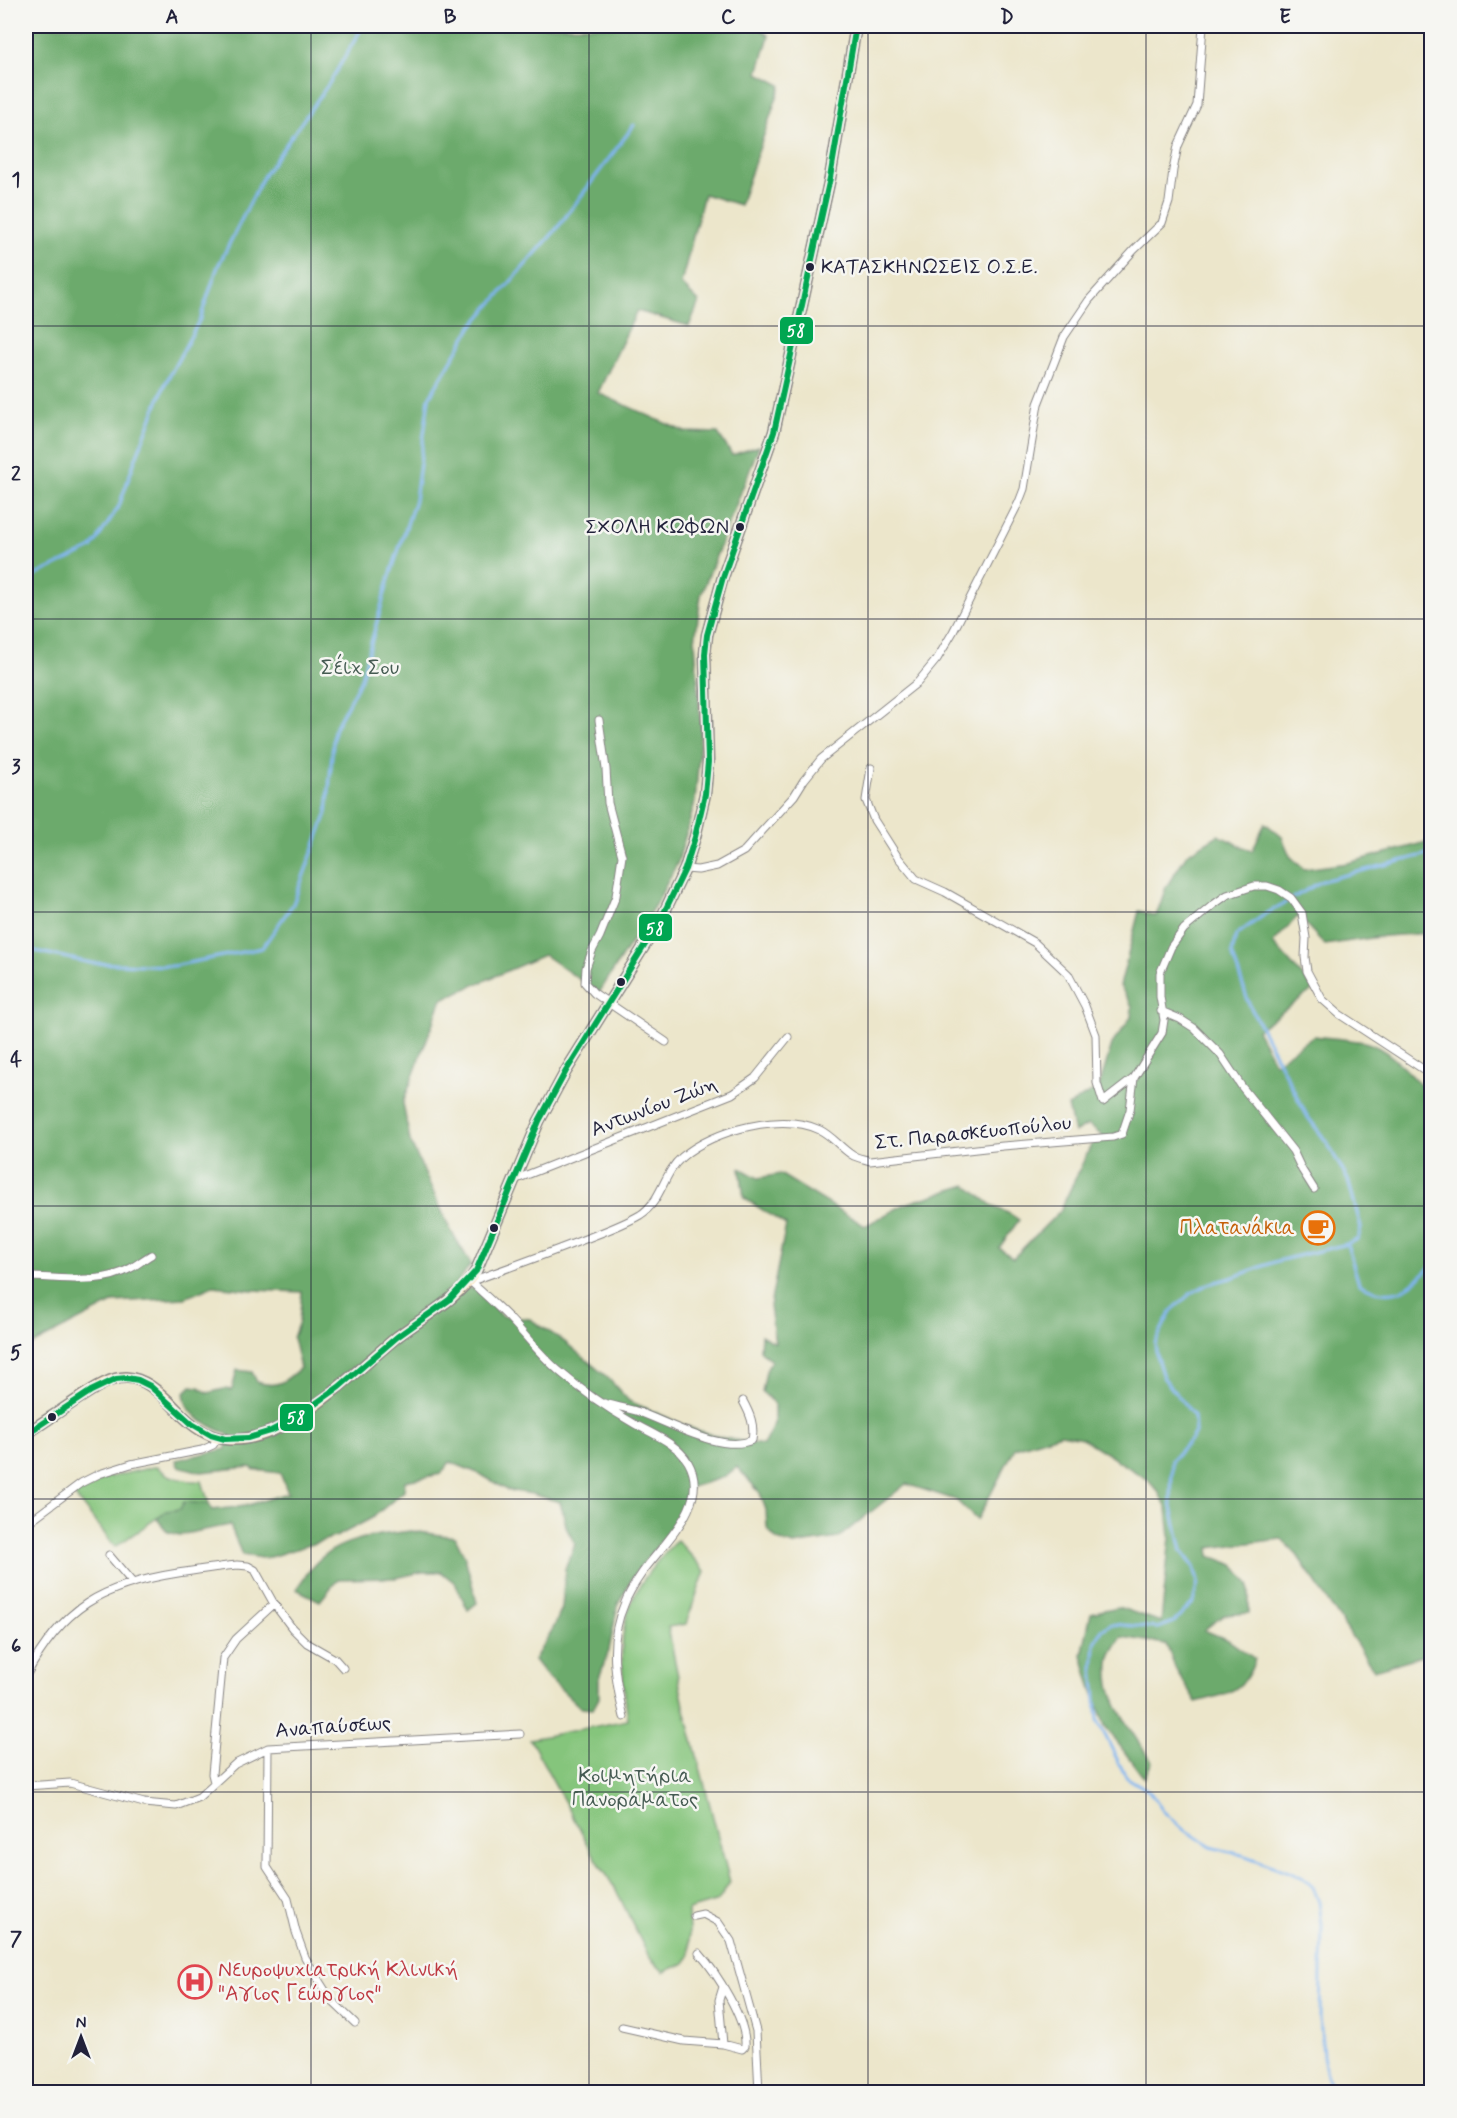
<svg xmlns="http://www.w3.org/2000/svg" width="1457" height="2118" font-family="Mynerve,sans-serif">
<rect width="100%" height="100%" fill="#f6f6f2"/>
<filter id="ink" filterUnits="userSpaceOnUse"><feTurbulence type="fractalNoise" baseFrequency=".0167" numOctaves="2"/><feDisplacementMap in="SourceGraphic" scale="12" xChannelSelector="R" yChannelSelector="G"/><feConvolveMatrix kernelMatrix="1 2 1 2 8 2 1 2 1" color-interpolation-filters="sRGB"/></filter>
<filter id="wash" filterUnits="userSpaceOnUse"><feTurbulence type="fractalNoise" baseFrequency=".008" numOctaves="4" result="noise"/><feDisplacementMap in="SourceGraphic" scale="24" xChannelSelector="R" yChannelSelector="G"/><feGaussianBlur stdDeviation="1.35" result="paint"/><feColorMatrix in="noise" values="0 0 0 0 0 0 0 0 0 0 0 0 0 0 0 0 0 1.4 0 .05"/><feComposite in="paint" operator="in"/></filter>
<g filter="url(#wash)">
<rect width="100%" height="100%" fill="#ece6cb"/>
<path fill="#85c57c" stroke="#54745c" stroke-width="1.5" d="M157,1466C166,1478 188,1482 202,1481L209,1504L184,1503L180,1509L167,1511L115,1547L74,1495L87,1485L108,1476L111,1477Z
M677,1540L705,1571L686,1624L668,1627L684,1706L730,1882L718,1901L688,1910L690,1956L685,1963L664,1972L649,1957L616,1890L594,1855L530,1739L628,1720C617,1638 615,1602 677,1540Z"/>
<path fill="#6caa6c" stroke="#476654" stroke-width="1.5" d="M26,26H758L769,36L758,73L781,85L740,205L704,194L681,284L699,302L689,326L637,311L598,393L685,432L718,433L732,455L759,446L701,595L695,641L701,731L695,802L678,862L658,900L599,993L544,955L442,999L403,1103L410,1141L451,1231L471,1264L454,1287L476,1289L502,1316L530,1319L565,1342L607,1377L629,1401L696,1430L724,1438L763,1445L774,1424V1403L762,1392L766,1371L771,1361L760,1350L761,1335L775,1343L770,1306L786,1225L744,1198L740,1168L758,1178L780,1174L865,1226L905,1204L966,1185L994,1207L1010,1214L1019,1220L999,1248L1013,1258L1060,1211L1092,1143L1104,1137L1088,1125L1074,1133L1068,1106L1099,1087L1112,1044L1131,1017L1132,1006L1120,986L1139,911L1156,916L1166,887L1187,854L1218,835L1252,851L1265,823L1282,837L1290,856L1304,869L1348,863L1431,841V933L1385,936L1325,945L1298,916L1273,943L1314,989L1257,1030L1275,1063L1313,1036C1330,1038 1347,1039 1364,1042C1389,1047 1416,1079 1431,1098V1646L1425,1655L1374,1670L1297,1555L1281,1539L1209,1548L1210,1556L1234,1565L1249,1584V1613L1224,1615L1204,1630L1228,1640L1255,1659C1245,1692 1227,1694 1196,1702L1176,1670L1166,1644L1122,1637C1118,1643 1112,1650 1110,1657C1102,1697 1132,1731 1152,1762L1144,1778L1105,1726L1089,1680L1082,1655L1091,1613L1118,1607L1161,1622L1170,1537L1167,1509L1159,1493L1147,1479L1082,1438L1061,1434L1015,1448L977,1520L956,1500L906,1484L838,1538L794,1545L777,1540L767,1528L766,1510L760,1493L737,1467L724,1477L688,1488L675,1524L636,1572L618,1604L609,1650L599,1678V1698L593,1709L581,1708L545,1674L534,1660L554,1627L562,1608L565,1569L575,1544L567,1529L560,1502L532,1494L507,1490L480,1474L450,1462L441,1474L405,1481L404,1491L372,1518L338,1536L270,1557L262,1558L242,1555L230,1525L179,1535L168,1532L157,1519L167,1511L180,1509L184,1502L209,1504L212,1510L245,1506L288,1493L280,1473L255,1470L250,1467L201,1472L178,1466L176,1460L226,1449L228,1434C208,1425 186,1417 184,1393L191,1386L199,1387L208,1393L224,1389L232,1390L237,1370L252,1372L257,1382C278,1389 285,1381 300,1368L293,1338L299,1321L302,1292L252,1290L213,1286L185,1298L114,1302L26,1348Z
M411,1531L455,1537L465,1557L477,1603L468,1610L455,1583L441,1572H422L396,1578L338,1579L320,1601L296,1589C302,1581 307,1573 313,1566C337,1538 377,1535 411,1531Z"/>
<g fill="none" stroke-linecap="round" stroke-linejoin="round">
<path stroke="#80b5ef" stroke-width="3" d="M26,585L32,577L92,548L119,506L134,463L165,384L200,319L218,266L264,175L330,82L363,26
M26,949L91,963L173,966L262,948L293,904L327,813L334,730L361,679L388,582L415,500L429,398L472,326L555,231L634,125
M1347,1244L1359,1284C1393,1302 1409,1290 1432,1265
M1334,2092L1327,2075L1323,2056L1320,2017L1322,1925L1319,1902L1313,1887L1302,1877L1246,1856L1211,1847L1184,1830L1163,1811L1149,1791L1126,1777L1098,1721L1093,1669L1095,1643L1102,1630L1111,1624L1158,1628L1174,1622L1193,1603L1198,1582L1194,1567L1182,1551L1171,1503L1172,1460L1191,1439L1195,1432L1194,1416L1163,1377L1157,1358L1155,1343L1171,1311L1190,1294L1208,1284L1231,1278L1277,1261L1347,1244L1358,1239L1361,1227L1348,1180L1326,1141L1307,1116L1249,1004L1232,953L1236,935L1264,915L1322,881L1432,853"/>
</g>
</g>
<g filter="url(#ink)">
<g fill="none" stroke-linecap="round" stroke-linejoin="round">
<defs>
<path id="minor" d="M599,720L606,769L608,803L622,856L616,896L600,936L592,951L586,968L585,983L594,993L666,1042
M871,768L866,800L874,820L897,856L916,879L945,892L1035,943L1068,974L1085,1006L1096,1035L1097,1083L1103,1102L1134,1078
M685,869L698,870L717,866L744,851L794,796L804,780L821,759L918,682L937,659L953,632L1019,502L1024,489L1038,404L1064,337L1089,300L1134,250L1162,223L1169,202L1173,170L1178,146L1197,105L1203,26
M1161,1011L1180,1019L1194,1028L1220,1054L1242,1087L1293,1151L1302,1170L1314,1189
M514,1180L732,1094L755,1078L788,1037
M26,1277C60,1277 100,1286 131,1268C138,1264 144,1259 151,1255
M469,1282C508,1268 547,1254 585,1239C603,1232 623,1225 640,1215C662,1201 663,1173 682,1157C713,1130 782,1112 820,1130C832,1136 841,1148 852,1155C857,1158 864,1159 870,1161L1003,1146L1113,1137L1122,1134L1130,1110L1134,1078L1162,1033L1164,1020L1160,997V973L1171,947L1184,929L1213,905L1227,895L1254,886H1267L1279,890L1291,898L1302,913L1306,938L1305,957L1307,971L1322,999L1339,1014L1432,1075
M467,1283H472C485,1295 499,1307 512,1321C527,1337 541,1356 559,1371C582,1391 607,1408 633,1423C652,1434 677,1443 688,1462C712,1503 662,1544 642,1573C635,1583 628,1594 624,1605C608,1641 615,1680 624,1717
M604,1403C615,1406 626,1408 636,1411C666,1421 722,1454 752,1440C755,1425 750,1414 743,1401
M26,1524L81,1483L99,1474L131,1464L202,1450L213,1445L218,1438
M109,1555L132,1582
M26,1676C62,1607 102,1585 178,1573C198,1570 217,1567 237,1565L248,1566L255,1570L274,1604L292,1628L307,1643L335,1659L343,1668
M268,1748L267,1867L288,1899L296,1932L305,1957L317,1978L331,2000L355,2023
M214,1782L212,1774L223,1658L236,1639L274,1604
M26,1786L70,1783L144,1803L176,1806L199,1797L235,1764L268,1748L520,1734
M694,1916L703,1914L718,1922L731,1941L756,2031L759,2092
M723,1987L719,2000L723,2044
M622,2027L684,2041L723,2044L742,2049L745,2046C747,2020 716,1972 699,1953"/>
<path id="secondary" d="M26,1434C42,1423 59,1412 75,1401C120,1370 136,1367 176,1409C189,1423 205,1437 225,1439C284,1447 354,1372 397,1337C424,1316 456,1301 476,1271L539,1121L566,1071L661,919L685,869L695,837L705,794L708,762L705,654L707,635L723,577L774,432L830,178L856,26"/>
</defs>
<use href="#minor" stroke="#878483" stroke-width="9"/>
<use href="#secondary" stroke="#878483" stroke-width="13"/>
<use href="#minor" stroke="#fff" stroke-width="7"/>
<use href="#secondary" stroke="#fbe6c4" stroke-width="10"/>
<defs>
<path id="bus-1" d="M26,1434L91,1391L116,1379L127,1378L138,1380L150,1386L192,1424L211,1435L225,1439L248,1438L271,1431L294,1419L339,1387L397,1337L449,1300L476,1271L539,1121L566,1071L661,919L685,869L695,837L705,794L708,762L705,654L707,635L723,577L774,432L830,178L856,26"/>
</defs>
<use href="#bus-1" stroke="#f6f6f2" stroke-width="10"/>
<use href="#bus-1" stroke="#00a651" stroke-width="6"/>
</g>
</g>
<path fill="none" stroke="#22223b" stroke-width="1.5" stroke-opacity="0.55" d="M311,26V2092M589,26V2092M868,26V2092M1146,26V2092M26,326H1432M26,619H1432M26,912H1432M26,1206H1432M26,1499H1432M26,1792H1432"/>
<defs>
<symbol id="cafe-ring" viewBox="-11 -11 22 22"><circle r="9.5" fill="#f6f6f2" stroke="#e8710a" stroke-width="1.5"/><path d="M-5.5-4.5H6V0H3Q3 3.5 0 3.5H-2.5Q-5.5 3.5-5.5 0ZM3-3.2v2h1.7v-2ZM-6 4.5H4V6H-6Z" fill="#e8710a"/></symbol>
<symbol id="hospital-ring" viewBox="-11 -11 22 22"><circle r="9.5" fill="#f6f6f2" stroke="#e0444e" stroke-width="1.5"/><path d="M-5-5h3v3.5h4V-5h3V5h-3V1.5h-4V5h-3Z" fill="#e0444e"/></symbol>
</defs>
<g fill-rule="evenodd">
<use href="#cafe-ring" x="1299" y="1209" width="38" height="38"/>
<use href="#hospital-ring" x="176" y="1963" width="38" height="38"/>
</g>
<g fill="#22223b" stroke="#f6f6f2" stroke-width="2">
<circle cx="810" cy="267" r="5"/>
<circle cx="740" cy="527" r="5"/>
<circle cx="621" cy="982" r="5"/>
<circle cx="494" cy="1228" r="5"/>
<circle cx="52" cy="1417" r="5"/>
</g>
<g text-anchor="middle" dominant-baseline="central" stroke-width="5" stroke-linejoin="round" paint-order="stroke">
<g font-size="20" fill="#22223b" stroke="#f6f6f2" text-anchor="start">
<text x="821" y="267">ΚΑΤΑΣΚΗΝΩΣΕΙΣ Ο.Σ.Ε.</text>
<text x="729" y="527" text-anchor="end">ΣΧΟΛΗ ΚΩΦΩΝ</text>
</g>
<g font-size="21" fill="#455b52" stroke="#f6f6f2">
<text x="360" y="668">Σέιχ Σου</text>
<text x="635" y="1776">Κοιμητήρια<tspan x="635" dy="24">Πανοράματος</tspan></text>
</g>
<g font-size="21" fill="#22223b" stroke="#f6f6f2">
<text transform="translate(654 1107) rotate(-21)">Αντωνίου Ζώη</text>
<text transform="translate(973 1133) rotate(-6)">Στ. Παρασκευοπούλου</text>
<text transform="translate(333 1727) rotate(-4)">Αναπαύσεως</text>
</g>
<g font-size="21" fill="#c56008" stroke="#f6f6f2" text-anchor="end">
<text x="1295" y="1228">Πλατανάκια</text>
</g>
<g font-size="21" fill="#be3a42" stroke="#f6f6f2" text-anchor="start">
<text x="218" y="1970">Νευροψυχιατρική Κλινική<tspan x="218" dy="24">"Αγιος Γεώργιος"</tspan></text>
</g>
</g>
<g stroke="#f6f6f2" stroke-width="2">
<rect x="779" y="316" width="35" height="29" rx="6" fill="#00a651"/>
<rect x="638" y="913" width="35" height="29" rx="6" fill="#00a651"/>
<rect x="279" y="1403" width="35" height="29" rx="6" fill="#00a651"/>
</g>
<g font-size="16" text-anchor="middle" font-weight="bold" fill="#fff">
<text x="796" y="336">58</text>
<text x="655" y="934">58</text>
<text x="296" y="1423">58</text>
</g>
<rect width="1457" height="2118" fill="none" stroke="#f6f6f2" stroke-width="66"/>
<g transform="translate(81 2037)" stroke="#f6f6f2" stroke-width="4.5" paint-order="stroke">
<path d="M0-4.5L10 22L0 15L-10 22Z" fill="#22223b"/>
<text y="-9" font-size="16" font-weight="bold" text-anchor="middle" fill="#22223b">N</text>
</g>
<rect x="33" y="33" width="1391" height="2052" fill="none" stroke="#22223b" stroke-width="2"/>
<g font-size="20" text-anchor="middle" font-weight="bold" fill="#22223b">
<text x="172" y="23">A</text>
<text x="450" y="23">B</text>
<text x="728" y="23">C</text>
<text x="1007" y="23">D</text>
<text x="1285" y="23">E</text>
<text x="16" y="186">1</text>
<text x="16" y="480">2</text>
<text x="16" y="773">3</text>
<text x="16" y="1066">4</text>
<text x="16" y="1359">5</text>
<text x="16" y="1652">6</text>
<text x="16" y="1945">7</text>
</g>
</svg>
